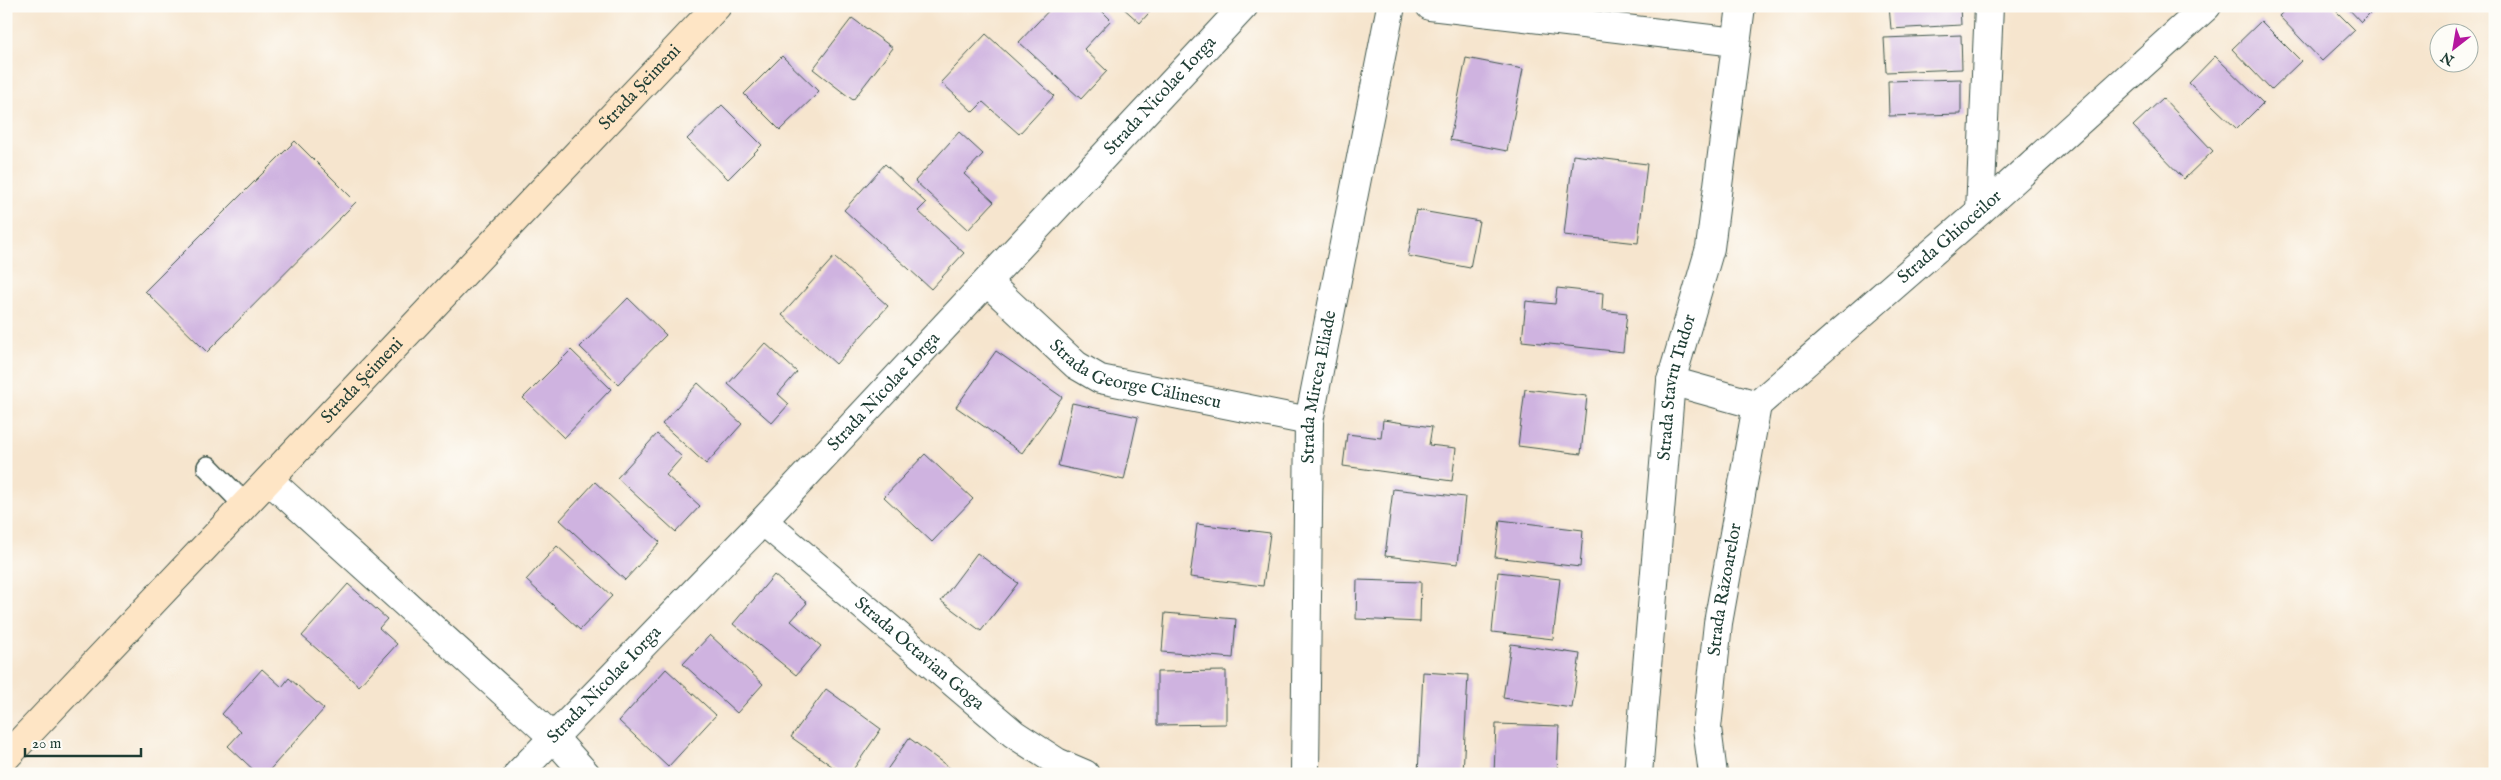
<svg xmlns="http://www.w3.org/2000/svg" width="2501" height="780" font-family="'IM FELL English',serif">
<rect width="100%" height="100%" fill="#fdfcf7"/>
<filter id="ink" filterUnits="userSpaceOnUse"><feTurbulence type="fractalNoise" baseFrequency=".02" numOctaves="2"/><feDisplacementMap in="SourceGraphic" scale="10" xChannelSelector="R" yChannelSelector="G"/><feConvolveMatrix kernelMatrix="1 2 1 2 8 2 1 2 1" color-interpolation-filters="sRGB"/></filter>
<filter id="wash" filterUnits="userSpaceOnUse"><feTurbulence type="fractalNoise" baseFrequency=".0096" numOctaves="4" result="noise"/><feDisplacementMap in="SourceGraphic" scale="20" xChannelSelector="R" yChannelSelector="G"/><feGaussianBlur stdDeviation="1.12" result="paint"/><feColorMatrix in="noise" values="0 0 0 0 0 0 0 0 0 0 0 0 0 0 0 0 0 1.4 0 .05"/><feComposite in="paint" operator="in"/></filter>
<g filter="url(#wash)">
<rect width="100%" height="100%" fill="#f6e5ce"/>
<g id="blocks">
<path fill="#cfb3e0" d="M1053,6H1097L1111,20L1084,49L1107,71L1081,99L1019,42Z
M1121,6H1155L1140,23Z
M1889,6H1960L1961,25L1891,29Z
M2289,6H2331L2355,30L2322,61L2279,16Z
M2346,6H2377L2361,22Z
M852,18L893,48L853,100L813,69Z
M2261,21L2301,61L2271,90L2232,49Z
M986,34L1054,96L1019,134L983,102L973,112L941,82Z
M1961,35L1962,69L1886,72L1884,38Z
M782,56L819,92L780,130L744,94Z
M2215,56L2263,103L2237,129L2189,83Z
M1466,58L1523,69L1507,151L1450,140Z
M1961,79V114L1889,116L1888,81Z
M2163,98L2213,151L2184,179L2133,126Z
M722,105L762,145L728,179L687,139Z
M959,132L983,154L964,174L994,202L968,230L915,181Z
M295,141L356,202L207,352L145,291Z
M1573,155L1647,164L1638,243L1564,235Z
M885,164L926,203L918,211L964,253L931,289L844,210Z
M1416,210L1479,221L1470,268L1408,256Z
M834,257L888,306L836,364L782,315Z
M1557,288L1603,293L1602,310L1627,313L1623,352L1522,341L1526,301L1555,304Z
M628,298L666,335L618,384L580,347Z
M765,343L797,372L778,394L789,404L772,423L728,384Z
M571,350L611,389L564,438L523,398Z
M996,351L1062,397L1022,453L956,407Z
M698,383L742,424L706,464L662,424Z
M1525,389L1587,396L1581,454L1518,446Z
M1072,403L1138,417L1124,480L1058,466Z
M1383,420L1432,427L1429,445L1456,448L1452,481L1343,466L1347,434L1381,438Z
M657,434L682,457L666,475L700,506L676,532L617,478Z
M925,454L973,499L932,542L884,497Z
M595,482L660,542L625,580L560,520Z
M1393,489L1465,497L1458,564L1385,556Z
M1500,520L1583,530L1580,567L1495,557Z
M1197,524L1270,533L1263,586L1190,577Z
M557,546L612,596L580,630L526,580Z
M977,553L1018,583L981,631L941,601Z
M1498,572L1560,579L1553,639L1492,632Z
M774,575L807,603L791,621L821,646L796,675L733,624Z
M1357,580L1421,582L1420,622L1356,619Z
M348,584L387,619L379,628L397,644L359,686L302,636Z
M1165,613L1236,619L1233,658L1162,652Z
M710,635L763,684L737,713L683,664Z
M1511,644L1580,654L1572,708L1503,698Z
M262,669L282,687L289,678L324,709L266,774H258L228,746L241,732L222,714Z
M666,669L716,715L668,767L619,721Z
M1226,671V724L1157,725V672Z
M1423,672L1468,675L1463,774H1418Z
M826,689L881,729L850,774H843L791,737Z
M1496,724L1559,726L1557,774H1494Z
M909,738L958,774H884Z"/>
</g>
</g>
<g filter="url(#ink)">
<use href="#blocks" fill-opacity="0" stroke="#3f564b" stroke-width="1"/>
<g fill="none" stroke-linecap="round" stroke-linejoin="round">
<defs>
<path id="service" d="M208,467L245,505"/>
<g id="minor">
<path d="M1430,6L1736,42"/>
<path d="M1980,211L1989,6"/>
<path id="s1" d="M987,282L1076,365L1100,379L1309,421"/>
<path id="s2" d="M1671,381L1757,405L1980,211L2207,6"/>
<path d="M269,480L553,737L586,774"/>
<path id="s3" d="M763,521L1014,734L1057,762L1085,774"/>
<path id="s4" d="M518,774L763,521L1244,6"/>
<path id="s5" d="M1305,774L1309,421L1391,6"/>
<path id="s6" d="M1638,774L1671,381L1710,248L1741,6"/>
<path id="s7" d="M1713,774L1707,728L1718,623L1757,405"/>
</g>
<g id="secondary">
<path id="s8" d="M6,757L717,6"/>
</g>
</defs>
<use href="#service" stroke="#3f564b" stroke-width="24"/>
<use href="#minor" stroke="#3f564b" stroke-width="30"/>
<use href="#secondary" stroke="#3f564b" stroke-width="30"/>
<use href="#service" stroke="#fff" stroke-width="21"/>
<use href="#minor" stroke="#fff" stroke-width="28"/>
<use href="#secondary" stroke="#fee5c5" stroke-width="28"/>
</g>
</g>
<g text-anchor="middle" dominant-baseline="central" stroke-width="5" stroke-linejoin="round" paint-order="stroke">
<g font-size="18" fill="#1f3d34" stroke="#fdfcf7">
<text stroke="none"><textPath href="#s8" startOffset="922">Strada Șeimeni</textPath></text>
<text stroke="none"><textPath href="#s4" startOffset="934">Strada Nicolae Iorga</textPath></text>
<text stroke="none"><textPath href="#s2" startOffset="345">Strada Ghioceilor</textPath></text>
<text stroke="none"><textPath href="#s1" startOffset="181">Strada George Călinescu</textPath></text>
<text stroke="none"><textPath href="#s8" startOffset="518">Strada Șeimeni</textPath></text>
<text stroke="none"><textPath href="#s5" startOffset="388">Strada Mircea Eliade</textPath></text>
<text stroke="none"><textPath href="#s6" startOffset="389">Strada Stavru Tudor</textPath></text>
<text stroke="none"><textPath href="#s4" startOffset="529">Strada Nicolae Iorga</textPath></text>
<text stroke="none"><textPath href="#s7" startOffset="186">Strada Răzoarelor</textPath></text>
<text stroke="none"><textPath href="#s3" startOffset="205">Strada Octavian Goga</textPath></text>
<text stroke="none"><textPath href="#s4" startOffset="124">Strada Nicolae Iorga</textPath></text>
</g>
</g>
<rect width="2501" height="780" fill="none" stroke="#fdfcf7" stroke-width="25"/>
<g transform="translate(2454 48) rotate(211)"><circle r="24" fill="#fdfcf7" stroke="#a4b0a9"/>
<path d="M0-4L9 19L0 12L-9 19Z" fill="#b5179e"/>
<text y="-8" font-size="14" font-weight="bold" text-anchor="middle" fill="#1f3d34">N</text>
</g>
<path d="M25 748v8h116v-8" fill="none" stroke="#1f3d34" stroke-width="2.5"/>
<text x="32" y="748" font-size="15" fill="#1f3d34" stroke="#fdfcf7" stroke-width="4" paint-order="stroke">20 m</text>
</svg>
